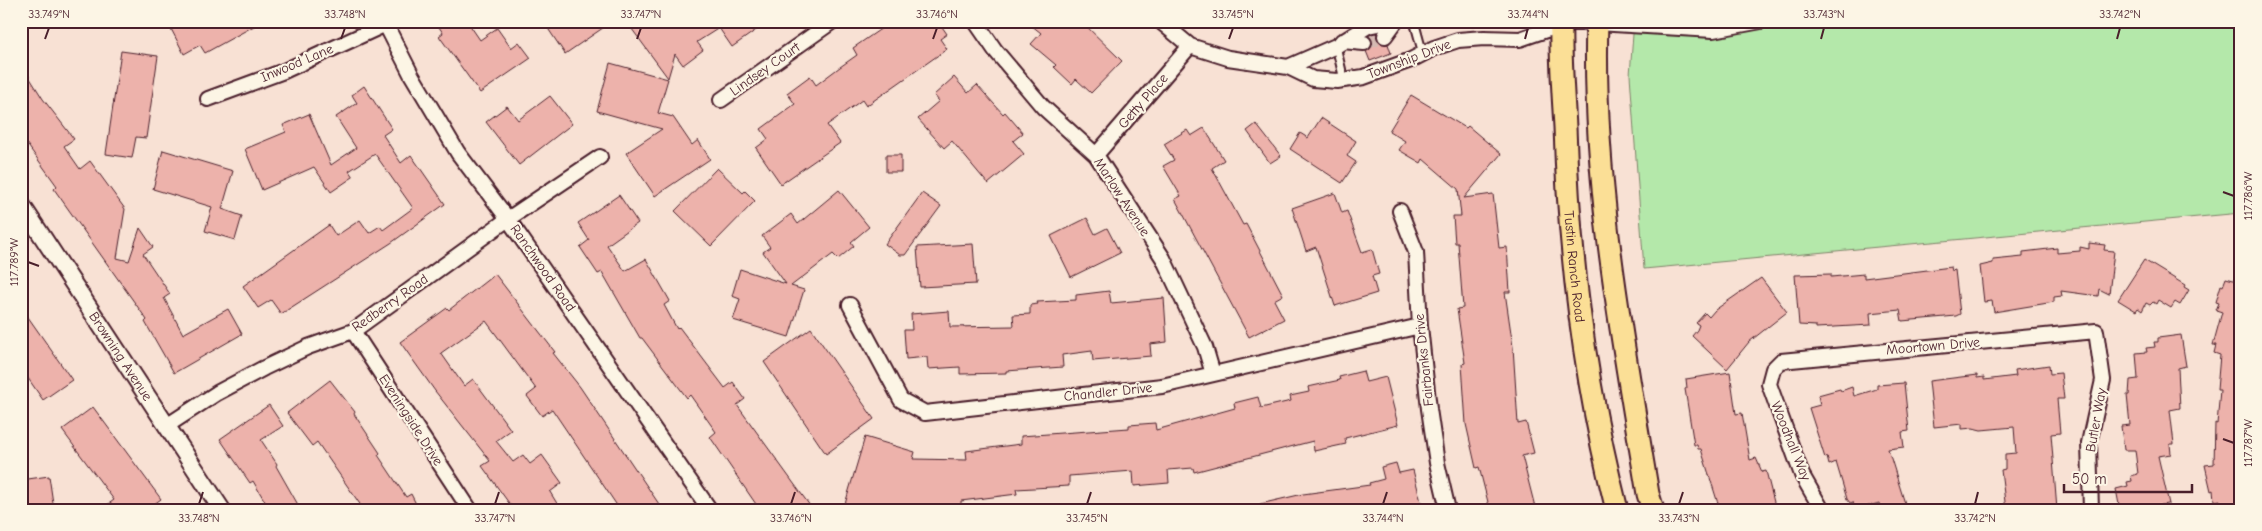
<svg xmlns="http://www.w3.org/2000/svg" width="2262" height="531" font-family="'Comic Neue',sans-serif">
<rect width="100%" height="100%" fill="#f8e1d4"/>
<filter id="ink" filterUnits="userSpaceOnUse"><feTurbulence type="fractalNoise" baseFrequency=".02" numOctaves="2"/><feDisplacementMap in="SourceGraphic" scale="10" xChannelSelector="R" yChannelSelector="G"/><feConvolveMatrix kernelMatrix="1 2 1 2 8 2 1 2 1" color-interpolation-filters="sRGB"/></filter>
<g filter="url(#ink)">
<path fill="#b4e8aa" stroke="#7f846a" d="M1634,21H2241V213L1644,269L1630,75Z"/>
<path fill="#edb2ab" stroke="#4a1f2b" d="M167,21H183L186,27L197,21H263L205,53L200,45L184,54Z
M435,21H467L480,40L497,28L511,48L519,42L531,58L480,93L439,36L443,33Z
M543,21H613L565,54Z
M626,21H769L732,47L719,28L697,42L703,50L683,65L675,54L668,78Z
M882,21H938L947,34L940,39L947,49L866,106L862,100L827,125L840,143L781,184L756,148L768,139L761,129L795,104L787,93L810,76L816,85L840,67L857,55L853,48L885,26Z
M1026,21H1081L1122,61L1091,93L1076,79L1072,84L1054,67L1056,65L1031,44L1041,33Z
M1377,33V40L1380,43L1388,44L1391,53L1370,61L1366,51L1373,43L1369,36Z
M121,51L158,56L146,138L136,137L132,158L106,154Z
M610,63L668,79L658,113L673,117L692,145L698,140L710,159L655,196L626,153L662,129L597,111Z
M21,64L43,99L74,139L64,146L80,169L90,161L125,209L117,258L129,261L140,228L153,247L143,254L170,294L164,298L183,334L228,309L242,334L174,373L145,322L147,320L54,189L57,186L21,136Z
M954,77L968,93L977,85L1003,114L1005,112L1023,133L1013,141L1024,154L988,184L952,141L944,148L918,119L939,101L934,95Z
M364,86L392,129L383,135L401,163L411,155L445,204L391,243L281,314L271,300L258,308L243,286L329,225L336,236L360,220L369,233L380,226L383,230L413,208L375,154L349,171L353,177L331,192L314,167L262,190L245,149L286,132L283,125L309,114L331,165L356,148L336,117L357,103L352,95Z
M1411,95L1466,128L1468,126L1501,154L1464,198L1493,194L1499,248L1507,247L1510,292H1505L1513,347L1518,424L1526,422L1534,453L1522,456L1535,507L1525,510H1490L1479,467L1476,468L1466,424L1462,364L1465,363L1457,309L1463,308L1458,243H1455L1453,216H1461L1458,189L1423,159L1421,163L1399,150L1405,141L1389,131Z
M550,96L572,124L519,165L486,122L507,106L518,120Z
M1321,118L1356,141L1347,156L1356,162L1342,183L1290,149L1300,133L1308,138Z
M1256,124L1281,156L1270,163L1247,131Z
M1204,128L1224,160L1212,168L1243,225L1246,224L1283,295L1274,300L1284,319L1249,337L1175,199L1181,196L1163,166L1174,160L1164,144L1187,130L1191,136Z
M163,150L233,171L222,209L242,216L235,240L205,231L212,207L153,189Z
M886,155H901V172H886Z
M717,168L743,193L745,191L755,201L711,246L675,211Z
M839,190L869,227L851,242L854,246L838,259L833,254L791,286L804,290L789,337L733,320L740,299L732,296L740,269L786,284L763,252L770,247L762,236L791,214L798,224Z
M922,193L941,206L905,255H900L885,244Z
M1335,193L1342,213L1347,211L1362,252L1372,249L1379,274L1372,276L1377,293L1335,306L1316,247L1306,251L1292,208Z
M619,195L638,223L607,245L625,271L646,259L670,301L664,305L677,329L679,327L725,388L733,382L745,399L737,405L813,510H760L710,437L716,432L690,395L687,398L642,338H640L602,272L598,274L580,247L589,240L578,223Z
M1087,218L1095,234L1107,228L1120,253L1071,277L1051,236Z
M2089,243L2105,245L2104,250L2114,251L2109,294L2099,289L2098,296L2061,291L2062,296L2054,297V302L1994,312L1992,301L1984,302L1980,266L1993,263V260L2023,257V252L2057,248V253L2080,251V247L2089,249Z
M973,244L976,284L920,287L917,247Z
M2144,260L2185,285L2184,287L2189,290L2180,305L2175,302L2171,308L2158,300L2156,304L2153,302L2150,305L2146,303L2142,311L2138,308L2136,311L2118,300Z
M1951,267L1952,271L1955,270L1960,314L1956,316L1902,321L1900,310L1870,313L1871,325L1816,328V326L1799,325L1795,275L1831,274V277L1864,274V278Z
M495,274L555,352L553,353L580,387L663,510H620L552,409L542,416L527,396L536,389L486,321L441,353L464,386L473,379L511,430L496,441L513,462L523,455L530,464L542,455L562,483L550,492L561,510H514L482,466L490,461L435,391L400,342L447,308L449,310Z
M1761,278L1787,312L1749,342L1727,369L1692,336L1697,330L1699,325L1696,323L1705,313L1709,317L1715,310Z
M2226,278L2241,282V510H2221L2220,500L2214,501L2213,490L2211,491L2205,465L2214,464L2215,423L2217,424L2220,390H2217L2220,355L2214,353L2216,345H2213L2222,312L2216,310L2219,303L2216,302L2221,285L2223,286Z
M1109,291L1111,303L1164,298L1167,342L1150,344L1151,356L1093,361L1092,351L1062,355L1063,367L1006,371V373L960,374V367L928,369L927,357L906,359L904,330H912L911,314L949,311L950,327L1014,326L1013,315L1030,314V305L1038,304L1037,302L1076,300V295Z
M21,307L72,380L43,400L21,368Z
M811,328L874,419L826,454L764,362Z
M2181,335L2186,366L2178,368L2180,408L2170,410L2174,444H2170L2171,454L2158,456L2169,504L2161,505L2158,510H2120L2116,489L2128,486L2127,482L2132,481L2131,476L2138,474L2135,450H2124L2121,426L2130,425L2127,395H2129L2130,380L2138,379L2136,353L2147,352L2146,348L2155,347L2154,342H2158V338Z
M2049,365L2050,374L2061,373L2064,399H2057L2060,433L2051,434L2057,510H2006L2001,470L2005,469V454L2016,453L2014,427L1981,430L1973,428L1962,429V424L1934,427L1929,381L1977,375V378L1984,377V380L2016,376L2015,370Z
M1363,371L1366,382L1386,377L1398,425L1345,438L1346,444L1314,451L1313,441L1194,472L1193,468L1168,470L1169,483L1134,486L1133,471L1069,476V486L1016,489L1017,494L961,501V510H864L845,504L865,437L915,452L913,459L967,460L966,451L1021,444V436L1129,428V425L1155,423L1156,430L1235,408L1234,403L1258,397L1261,408L1291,401L1290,396L1309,392L1308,387L1340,380L1339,377Z
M1730,372L1736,414L1742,413L1750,460L1756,458L1762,472L1766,471L1776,510H1720L1701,449H1698L1697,445H1694L1685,389L1687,388L1686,379Z
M330,380L355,412L354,414L380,453L378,455L406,497L411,494L419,510H364L317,442L312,446L287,413Z
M1904,383L1909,431L1902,432L1904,447L1888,449L1907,510H1881L1879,503L1855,510L1853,502L1850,503L1847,499L1836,462L1829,465L1827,457L1825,458L1809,408L1820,405L1818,395L1840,389L1841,391L1852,387L1854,396L1877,389V385Z
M269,405L283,426L261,440L277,464L276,466L301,510H270L253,481L250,483L220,439Z
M93,407L161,499L146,510H100L114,500L62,430Z
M1396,463L1399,473L1413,470L1423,510H1261L1260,504L1303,494L1370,485L1369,483L1384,479L1381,467Z
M49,476L54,510H21V480Z"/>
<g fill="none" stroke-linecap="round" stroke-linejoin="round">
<path stroke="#d5bab2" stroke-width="14" stroke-dasharray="14 7" stroke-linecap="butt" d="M1364,43L1385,36"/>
<defs>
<path id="service" d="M1414,21L1423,54
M1336,46L1344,80"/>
<path id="minor" d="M384,21L411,74L458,153L508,219L710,510
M975,21L995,50L1043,107L1096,155L1163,258L1205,347L1213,374
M1160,21L1190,46L1228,58L1288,67L1313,79L1337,81L1364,77L1411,60L1434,48L1458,40L1484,38L1520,39L1561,25
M1553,23H1597L1713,30L1761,21
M1385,36L1396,21
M1342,41L1364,43
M1288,67L1336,46L1368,26L1393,21
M208,99L284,71L386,24
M721,100L833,21
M1096,155L1190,46
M1400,211L1416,252L1420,326L1429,409L1437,463L1448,510
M850,305L901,400L925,413L1162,386L1420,326
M353,331L470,510
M168,425L217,393L264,368L308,347L353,331L508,219L600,157
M1822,510L1802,475L1769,384L1773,369L1781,361L2096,331L2103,380L2089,443L2091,510"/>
<g id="tertiary">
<path id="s1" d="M21,204L222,510"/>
</g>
<g id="primary">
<path id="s2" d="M1561,21C1560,56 1563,92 1565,127C1569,257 1585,385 1617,510"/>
<path d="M1597,21C1592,181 1622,337 1648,494L1653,510"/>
</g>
</defs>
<use href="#service" stroke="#4a1f2b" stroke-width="11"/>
<use href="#minor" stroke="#4a1f2b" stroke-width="18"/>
<use href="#tertiary" stroke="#4a1f2b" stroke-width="20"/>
<use href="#primary" stroke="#4a1f2b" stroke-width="25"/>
<use href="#service" stroke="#fcf5e5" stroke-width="7"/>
<use href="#minor" stroke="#fcf5e5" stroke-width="14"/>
<use href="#tertiary" stroke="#fcf5e5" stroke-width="16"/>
<use href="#primary" stroke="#fbdf96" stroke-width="21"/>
</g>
</g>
<path fill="none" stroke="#4a1f2b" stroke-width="2" d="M45,39L49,28M341,39L345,28M637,39L641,28M933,39L937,28M1229,39L1233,28M1525,39L1528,28M1821,39L1824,28M2117,39L2120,28M2223,192L2234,196M28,262L39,266M2223,439L2234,443M199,504L203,492M495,504L499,492M791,504L795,492M1087,504L1091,492M1383,504L1387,492M1679,504L1683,492M1975,504L1978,492"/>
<g text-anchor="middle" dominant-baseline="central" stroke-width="4.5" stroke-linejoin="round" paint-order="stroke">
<g font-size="14" fill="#4a1f2b" stroke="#fcf5e5">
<text transform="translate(1409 59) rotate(-21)">Township Drive</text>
<text transform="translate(297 63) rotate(-23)">Inwood Lane</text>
<text transform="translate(765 69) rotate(-35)">Lindsey Court</text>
<text transform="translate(1143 101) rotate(-49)">Getty Place</text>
<text transform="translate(1122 197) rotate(57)">Marlow Avenue</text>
<text stroke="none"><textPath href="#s2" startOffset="246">Tustin Ranch Road</textPath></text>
<text transform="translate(543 268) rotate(55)">Ranchwood Road</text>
<text transform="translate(390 303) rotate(-35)">Redberry Road</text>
<text transform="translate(1933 346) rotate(-5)">Moortown Drive</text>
<text stroke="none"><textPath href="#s1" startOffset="182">Browning Avenue</textPath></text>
<text transform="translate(1424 360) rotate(-96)">Fairbanks Drive</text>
<text transform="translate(1108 392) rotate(-6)">Chandler Drive</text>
<text transform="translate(411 420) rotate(57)">Eveningside Drive</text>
<text transform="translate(2096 420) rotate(-80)">Butler Way</text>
<text transform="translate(1791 441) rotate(68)">Woodhall Way</text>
</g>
</g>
<rect width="2262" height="531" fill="none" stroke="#fcf5e5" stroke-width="55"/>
<path d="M2064 484v8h128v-8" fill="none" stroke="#4a1f2b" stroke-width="2.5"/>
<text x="2072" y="484" font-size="15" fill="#4a1f2b" stroke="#fcf5e5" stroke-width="4" paint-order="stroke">50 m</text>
<rect x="28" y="28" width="2206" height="476" fill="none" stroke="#4a1f2b" stroke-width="2"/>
<g font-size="12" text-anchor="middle" fill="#4a1f2b">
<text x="49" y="18">33.749°N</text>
<text x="345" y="18">33.748°N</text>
<text x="641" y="18">33.747°N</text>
<text x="937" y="18">33.746°N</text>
<text x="1233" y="18">33.745°N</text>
<text x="1528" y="18">33.744°N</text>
<text x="1824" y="18">33.743°N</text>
<text x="2120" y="18">33.742°N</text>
<text transform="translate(2248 196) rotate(-90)" y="4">117.786°W</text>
<text transform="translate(14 262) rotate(-90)" y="4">117.789°W</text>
<text transform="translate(2248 443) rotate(-90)" y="4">117.787°W</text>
<text x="199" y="522">33.748°N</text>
<text x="495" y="522">33.747°N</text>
<text x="791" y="522">33.746°N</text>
<text x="1087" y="522">33.745°N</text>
<text x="1383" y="522">33.744°N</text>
<text x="1679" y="522">33.743°N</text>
<text x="1975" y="522">33.742°N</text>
</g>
</svg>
